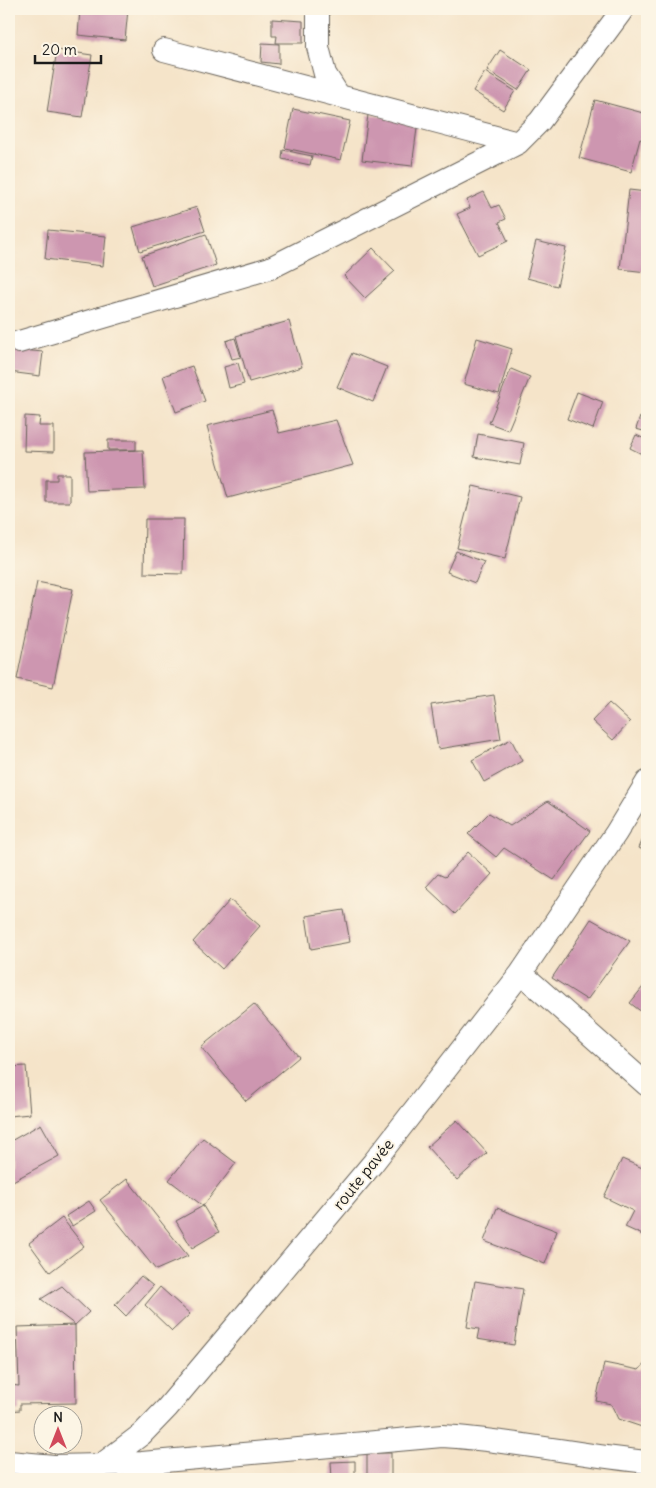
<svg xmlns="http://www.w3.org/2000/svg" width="656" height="1488" font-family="Delius,sans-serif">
<rect width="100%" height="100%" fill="#fcf5e5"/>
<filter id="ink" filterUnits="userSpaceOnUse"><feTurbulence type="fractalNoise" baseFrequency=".02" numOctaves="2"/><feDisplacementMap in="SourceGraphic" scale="10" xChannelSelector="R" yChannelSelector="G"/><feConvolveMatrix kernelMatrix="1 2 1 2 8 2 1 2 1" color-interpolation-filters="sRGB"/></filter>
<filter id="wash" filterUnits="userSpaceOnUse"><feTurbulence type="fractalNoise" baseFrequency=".0096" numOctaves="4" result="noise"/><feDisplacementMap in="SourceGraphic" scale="20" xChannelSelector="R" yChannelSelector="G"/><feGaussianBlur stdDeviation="1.12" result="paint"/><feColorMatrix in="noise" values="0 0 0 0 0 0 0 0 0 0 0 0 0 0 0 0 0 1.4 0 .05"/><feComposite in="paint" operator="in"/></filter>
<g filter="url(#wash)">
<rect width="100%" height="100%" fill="#f5e4c9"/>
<g id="blocks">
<path fill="#cd96b0" d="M80,9H128L125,40L78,35Z
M272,19L303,21V43H276L277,36H272Z
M262,43L279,44V64L261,62Z
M57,50L92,55L82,117L47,112Z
M500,50L531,70L518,90L487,70Z
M485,72L515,91L503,110L473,91Z
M595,100L647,114V141L640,139L631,172L579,158Z
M293,109L350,121L341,160L285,148Z
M368,115L418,121L412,166L362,160Z
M283,150L312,156L310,165L282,159Z
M629,190L647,192V272L620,269Z
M484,192L492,208L499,205L506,219L499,222L508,241L478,255L457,214L470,208L467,200Z
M197,207L205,231L140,251L133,227Z
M48,230L106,236L103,266L45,259Z
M206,234L216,265L152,286L142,256Z
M536,241L566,248L557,286L527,278Z
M373,248L395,271L365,298L344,276Z
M289,321L302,367L249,382L236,336Z
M235,338L241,357L232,359L226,341Z
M477,338L512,349L499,394L464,384Z
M12,349L43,352L40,376L9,372Z
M352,353L387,367L373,402L337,387Z
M238,363L244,384L229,388L224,367Z
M192,366L205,401L176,412L163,376Z
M511,369L530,377L508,430L489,423Z
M577,392L603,402L593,429L567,419Z
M272,410L279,433L336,420L353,465L228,498L207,426Z
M25,416L40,417L39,426H54V452L24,451Z
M640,417L647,419V432L636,429Z
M478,434L524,443L520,465L474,457Z
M636,435L647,440V448L644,455L630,448Z
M108,440H136V450H108Z
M143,450L145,489L87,491L85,452Z
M57,474H70V502H46V480H57Z
M473,486L520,497L505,559L457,548Z
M145,519H184L183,574L144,573Z
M456,551L484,562L475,583L447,572Z
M37,582L73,589L53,687L17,679Z
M494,695L501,739L438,749L431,705Z
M609,703L630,722L613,740L592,721Z
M511,739L522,761L484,782L472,760Z
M548,801L590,831L554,880L504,848L496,857L468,834L489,813L510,826Z
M647,830V852L639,848Z
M468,852L492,874L455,914L426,887L438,874L445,877Z
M230,900L260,926L222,969L193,942Z
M344,910L350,942L311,949L306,916Z
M591,919L630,941L587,1000L552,978Z
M647,982V1016L630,1003Z
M254,1004L299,1057L246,1101L201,1047Z
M26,1066L30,1114L9,1116V1067Z
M457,1120L487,1153L457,1180L427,1147Z
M41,1124L59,1156L11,1182L9,1178V1142Z
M203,1138L236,1163L203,1206L219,1232L192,1248L176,1221L203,1206L169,1180Z
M622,1159L647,1170V1237L625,1227L633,1211L604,1197Z
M127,1179L188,1256L156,1270L100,1200Z
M89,1201L96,1211L72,1226L66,1216Z
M497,1208L557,1231L545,1264L484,1241Z
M62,1218L84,1246L50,1272L29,1243Z
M141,1276L153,1286L126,1316L115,1305Z
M475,1281L523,1289L514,1345L477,1339L479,1329L467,1327Z
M62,1286L89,1312L75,1325L76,1403L20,1404V1410L9,1411V1385L19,1386L17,1327L75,1325L41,1299Z
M160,1287L190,1314L172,1331L145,1305Z
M647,1361V1420L645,1428L618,1419L611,1404L596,1401L604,1363L639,1370Z
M367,1453H391V1477L367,1476Z
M355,1461V1479H332L331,1462Z"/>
</g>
</g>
<g filter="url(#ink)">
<use href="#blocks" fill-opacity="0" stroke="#686259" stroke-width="1"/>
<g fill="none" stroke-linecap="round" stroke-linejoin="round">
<defs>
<path id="minor" d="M318,9V47L325,74L339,96
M164,50L518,143
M19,342L270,268L518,143L540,121L623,9
M521,973L647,1085
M9,1462L54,1466L101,1465L142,1434L167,1408L373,1163L521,973L616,833L647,782
M100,1467L101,1465L142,1463L442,1436C511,1440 579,1455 647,1462"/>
</defs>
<use href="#minor" stroke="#686259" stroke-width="24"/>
<use href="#minor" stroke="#fff" stroke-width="22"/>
</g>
</g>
<g text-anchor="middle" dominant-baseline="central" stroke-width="4" stroke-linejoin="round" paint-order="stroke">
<g font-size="16" fill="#1c1c1c" stroke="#fcf5e5">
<text transform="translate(363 1174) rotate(-51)">route pavée</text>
</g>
</g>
<rect width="656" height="1488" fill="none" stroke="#fcf5e5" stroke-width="30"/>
<g transform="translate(58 1430)"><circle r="24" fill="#fcf5e5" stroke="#a29e95"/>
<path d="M0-4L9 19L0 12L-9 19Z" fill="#d1495b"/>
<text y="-8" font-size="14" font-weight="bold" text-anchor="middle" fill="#1c1c1c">N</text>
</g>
<path d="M35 55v8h66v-8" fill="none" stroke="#1c1c1c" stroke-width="2.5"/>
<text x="42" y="55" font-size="15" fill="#1c1c1c" stroke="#fcf5e5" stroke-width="4" paint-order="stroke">20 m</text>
</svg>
